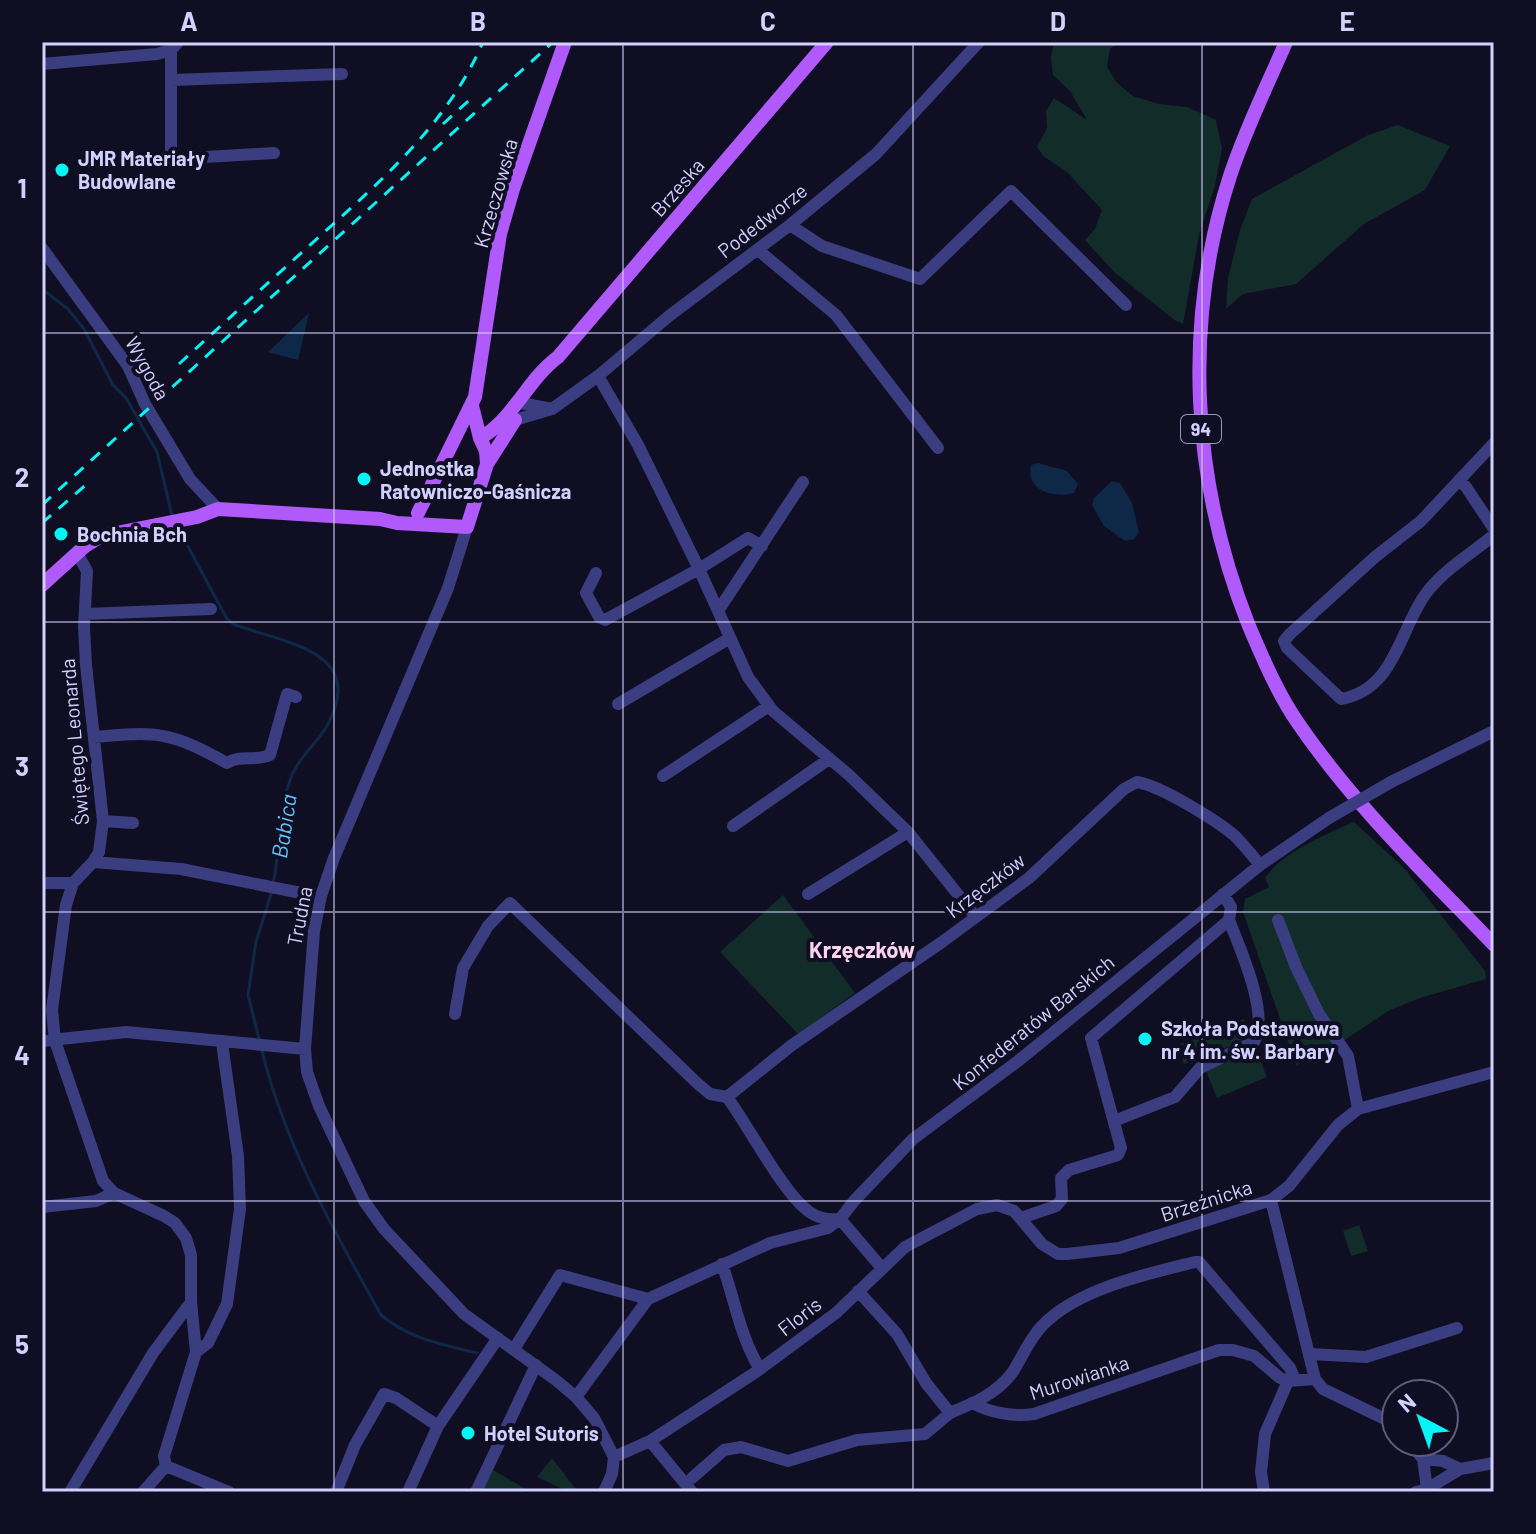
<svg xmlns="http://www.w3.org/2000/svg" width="1536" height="1534" font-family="Barlow,sans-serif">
<rect width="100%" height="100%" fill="#100e22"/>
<path fill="#112c29" d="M1054,42H1118L1110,49L1107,67L1117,83L1133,96L1159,104L1187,107L1216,120L1222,148L1215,186L1199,235L1183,324L1176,321L1114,272L1085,240L1095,229L1102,210L1068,173L1043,156L1037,147L1047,128L1046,111L1054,98L1087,120L1070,91L1053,75L1051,58Z
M1398,125L1450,146L1425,190L1364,224L1296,284L1243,294L1226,309L1228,278L1240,230L1252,199L1368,135Z
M1354,822L1404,868L1485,971L1486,979L1420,998L1390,1010L1322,1055L1296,1065L1243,912L1245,899L1269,887L1265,878C1281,853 1326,834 1354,822Z
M783,895L855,993L798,1034L720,952Z
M1244,1019L1251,1038L1184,1064L1177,1045Z
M1256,1050L1267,1077L1217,1098L1206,1071Z
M1359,1225L1368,1251L1351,1256L1343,1231Z
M552,1458L578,1492H569L537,1477Z
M493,1470L524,1488L522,1492H482Z"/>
<path fill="#0e2947" d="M309,313L298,360L268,352Z
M1038,463L1067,471L1078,484L1074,493C1053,499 1025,490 1031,465Z
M1112,481L1120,483L1132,503L1139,532L1134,539L1125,541L1104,526L1092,505L1094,498Z"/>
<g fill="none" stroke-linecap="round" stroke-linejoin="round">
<path stroke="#0e2947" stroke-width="3" d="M42,289L68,309L84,329L113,385L126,398L157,452L172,516
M177,526L227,619L233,624C283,643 369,650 327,726C317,743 300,756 292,775C278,810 281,848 273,884
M259,1039L248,995L256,942L272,891
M262,1051C285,1145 334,1231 381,1315C409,1339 442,1344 477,1353"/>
<path stroke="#3a3e80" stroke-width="12" d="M42,64L157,54L171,50L178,42
M171,80L342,74
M171,160V50
M103,163L274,153
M790,225L822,246L920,279L1011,191L1126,305
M42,248L128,366L145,404L190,479L218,509
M758,250L836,315L938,448
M598,376L638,445L699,569L748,677L773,711L849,775L908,832L976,917
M516,402L552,409
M515,420L552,409L598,376L669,316L790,225L876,154L979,42
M1494,443L1421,521L1375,557L1290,634L1284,641L1287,648L1341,699C1396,689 1399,629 1427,592C1445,569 1472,553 1494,535
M1459,480L1466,487L1494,529
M467,527L448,588L334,858L321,896L314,931L305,1049L307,1072L319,1106L364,1201L384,1229L464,1314L557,1381L576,1397L594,1418L614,1457L612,1474L604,1492
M77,553L87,571L84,627L86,665L103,821L99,852L93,862L73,883L66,905L52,1010L55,1041L103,1181L114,1193L164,1216L175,1223L186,1238L191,1255V1302L196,1352L164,1456L166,1466L229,1492
M596,573L586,593L599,617L605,620L699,569L748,538L762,546
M718,611L803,482
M85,614L211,609
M618,704L730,638
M94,737C158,731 171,732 227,763C241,754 253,762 270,755L287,694L296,697
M663,776L769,706
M1391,782L1494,731
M103,821L133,823
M733,826L829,759
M93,862L181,869L301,893
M42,883H73
M808,894L908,832
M1278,920L1296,967L1319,1014L1348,1056L1358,1109
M455,1014L463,968L488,926L510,903L697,1083L710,1094L727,1097
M42,1041L126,1032L305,1049
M727,1097L792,1045L942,942L1029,878L1124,789L1137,782C1161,786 1216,820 1235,836C1244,845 1252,855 1260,865
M727,1097C748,1125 785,1197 811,1213C820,1219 829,1220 840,1219
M1114,1121L1175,1097L1200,1068L1254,1042C1270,1014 1240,949 1229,920
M1271,1200L1315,1379L1323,1389L1389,1421L1396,1428
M42,1207L96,1201L114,1193
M1021,1218L1056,1206L1062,1199L1061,1178L1069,1170L1118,1155L1121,1148L1091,1038L1229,920L1231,907L1223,894
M840,1219L881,1267
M722,1264C735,1300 740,1337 760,1369
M858,1291L897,1334L926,1383L950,1413C974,1403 996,1394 1012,1373C1022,1358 1029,1339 1042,1326C1076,1289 1147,1274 1195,1262H1199L1205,1269L1290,1368L1295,1380
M514,1349L560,1275L648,1299
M196,1352L208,1343L227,1304L240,1209L238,1156L222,1043
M1310,1354L1366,1357L1457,1328
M576,1397L648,1299L770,1243L828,1228L840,1219L854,1201L913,1139L1018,1061L1260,865L1329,818
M972,1403C991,1413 1014,1417 1034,1414L1219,1350H1233L1254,1356L1280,1378L1288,1381L1315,1379
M650,1441L692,1492
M1409,1442L1423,1459
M614,1457L650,1441L756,1372L836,1313L905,1247L977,1209L997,1205L1014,1211L1042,1244L1058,1254H1067L1119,1248L1271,1200L1289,1186L1338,1125L1358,1109L1494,1072
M692,1478L724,1450L741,1447L788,1461L857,1440L925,1434L950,1413
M1427,1489L1423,1459L1443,1461L1460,1469
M70,1492L153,1353L191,1302
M143,1492L166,1466
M336,1492L355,1445L384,1394L396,1398L438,1426
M408,1492L438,1426L498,1338
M476,1492L536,1365
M1264,1492L1261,1472L1265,1434L1288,1381
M1416,1492L1427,1489L1460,1469L1494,1463"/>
<path stroke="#b05afb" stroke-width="14" d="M1286,42C1267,86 1245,130 1230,176C1182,324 1192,483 1249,626C1263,659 1278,694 1298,723C1354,805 1426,874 1494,945
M480,438C513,420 527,380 558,357L827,42
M487,464L515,420
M418,513L475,397L500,234L513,189L565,42
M42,585L85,546L101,536L197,517L218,509L380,519L397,523L467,527L487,464L486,451L480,438L472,406"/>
<path stroke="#05f4f5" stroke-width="3" stroke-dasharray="12 10" stroke-linecap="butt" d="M443,124L475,95
M179,364C225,322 272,279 319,237C383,179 448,123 483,42
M42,505L553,42
M42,523L88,483"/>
<path stroke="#3a3e80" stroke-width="12" d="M1329,818L1391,782"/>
</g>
<path fill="none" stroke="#d2d1fe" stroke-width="2" stroke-opacity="0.55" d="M334,42V1492M623,42V1492M913,42V1492M1202,42V1492M42,333H1494M42,622H1494M42,912H1494M42,1201H1494"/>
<g fill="#05f4f5" stroke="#100e22" stroke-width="3">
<circle cx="62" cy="170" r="8"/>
<circle cx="364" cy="479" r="8"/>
<circle cx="61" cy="534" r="8"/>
<circle cx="1145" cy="1039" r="8"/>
<circle cx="468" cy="1433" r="8"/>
</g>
<g text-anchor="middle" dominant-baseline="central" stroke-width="8" stroke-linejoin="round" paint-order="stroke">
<rect fill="#100e22" stroke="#9896bc" stroke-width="2" x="1181" y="415" width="40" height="28" rx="6"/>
<g font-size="18" font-weight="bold" fill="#d2d1fe">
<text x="1201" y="429">94</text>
</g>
<g font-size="20" font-weight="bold" fill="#d2d1fe" stroke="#100e22" text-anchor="start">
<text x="78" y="158">JMR Materiały<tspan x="78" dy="23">Budowlane</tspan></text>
<text x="380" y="468">Jednostka<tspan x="380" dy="23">Ratowniczo-Gaśnicza</tspan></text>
<text x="77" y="534">Bochnia Bch</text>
<text x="1161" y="1028">Szkoła Podstawowa<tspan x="1161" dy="23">nr 4 im. św. Barbary</tspan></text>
<text x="484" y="1433">Hotel Sutoris</text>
</g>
<g font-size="20" fill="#d2d1fe" stroke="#100e22">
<text transform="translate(677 187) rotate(-49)">Brzeska</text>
<text transform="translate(495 193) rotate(-74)">Krzeczowska</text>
<text transform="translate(762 220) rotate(-38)">Podedworze</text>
<text transform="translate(148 368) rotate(61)">Wygoda</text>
<text transform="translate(74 742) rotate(-95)">Świętego Leonarda</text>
<text transform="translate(985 885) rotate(-37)">Krzęczków</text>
<text transform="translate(299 916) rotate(-79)">Trudna</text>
<text transform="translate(1033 1022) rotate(-39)">Konfederatów Barskich</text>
<text transform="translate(1206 1200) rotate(-18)">Brzeźnicka</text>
<text transform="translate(799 1316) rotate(-38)">Floris</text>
<text transform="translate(1079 1377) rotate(-18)">Murowianka</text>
</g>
<g font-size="22" font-style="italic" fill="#61c2fc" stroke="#100e22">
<text transform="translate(283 826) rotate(-81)">Babica</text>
</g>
<g font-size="22" font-weight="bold" fill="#fed3f2" stroke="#100e22">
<text x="862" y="949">Krzęczków</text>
</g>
</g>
<rect width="1536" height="1534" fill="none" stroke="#100e22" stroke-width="88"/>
<g transform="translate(1420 1418) rotate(319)"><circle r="38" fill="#100e22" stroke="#5e5c7a" stroke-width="2"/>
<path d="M0-6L14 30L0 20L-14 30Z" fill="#05f4f5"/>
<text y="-12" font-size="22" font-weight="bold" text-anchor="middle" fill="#d2d1fe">N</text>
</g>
<rect x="44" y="44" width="1448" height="1446" fill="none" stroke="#d2d1fe" stroke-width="3"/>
<g font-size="26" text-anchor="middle" font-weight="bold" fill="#d2d1fe">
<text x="189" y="31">A</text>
<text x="478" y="31">B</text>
<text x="768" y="31">C</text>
<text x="1058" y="31">D</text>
<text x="1347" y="31">E</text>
<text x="22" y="198">1</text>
<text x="22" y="487">2</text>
<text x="22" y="776">3</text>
<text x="22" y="1065">4</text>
<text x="22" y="1354">5</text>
</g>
</svg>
